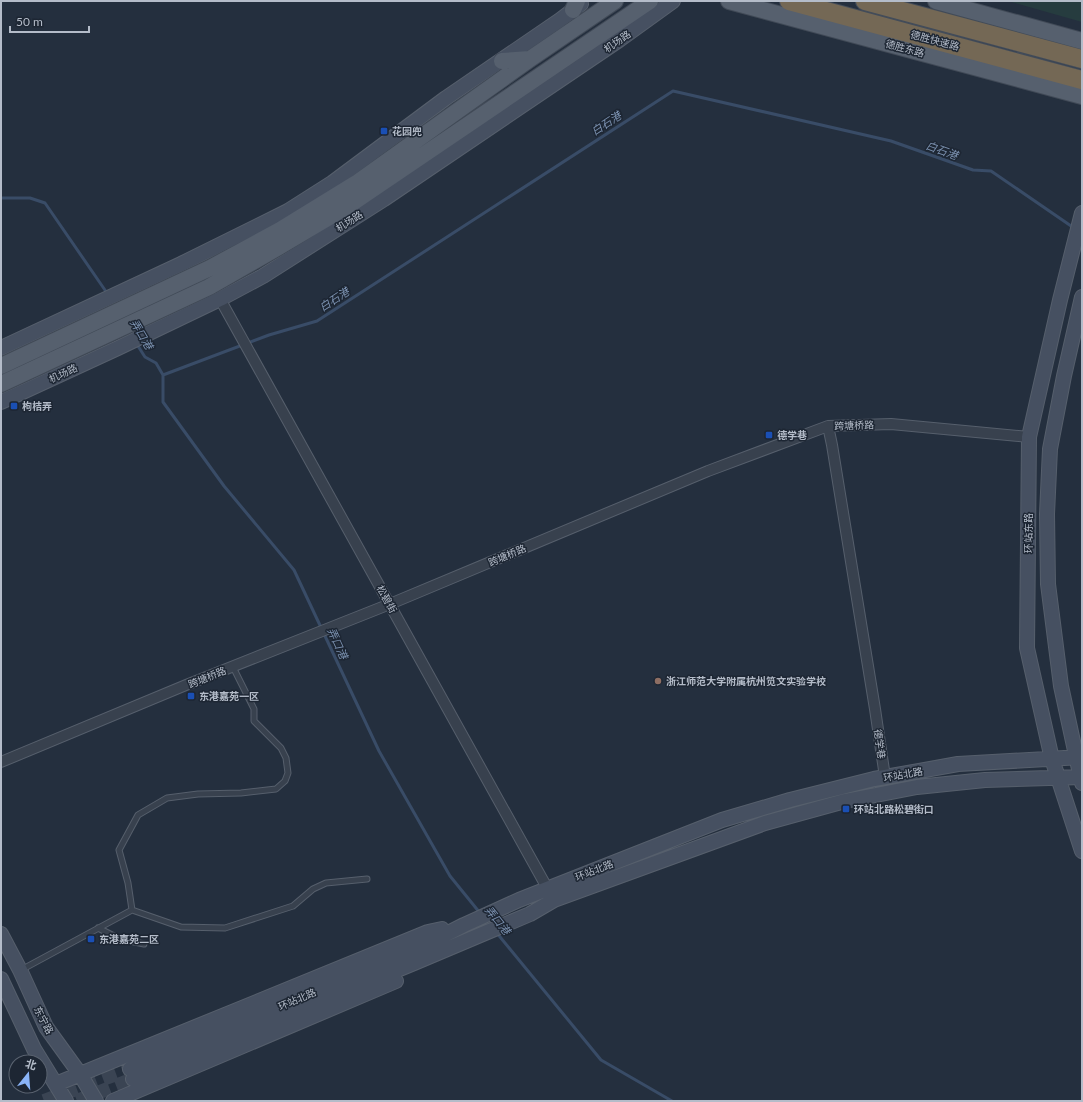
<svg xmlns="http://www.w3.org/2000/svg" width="1083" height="1102" font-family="Lato,'Noto Sans SC',sans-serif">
<rect width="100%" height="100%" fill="#242f3e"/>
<path fill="#263c3f" d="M1008,1H1082V22Z"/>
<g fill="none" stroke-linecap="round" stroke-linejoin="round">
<path stroke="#394c67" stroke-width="3" d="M1,198H30L45,203L107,293
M136,343L145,357L156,363L163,375V402L224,486L294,570L379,751L450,876L480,913
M163,375L269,335L317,321L673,91L891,141L973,170L991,171L1074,228
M496,932L601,1060L672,1101"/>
<path stroke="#3a4453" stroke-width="14" stroke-dasharray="14 7" stroke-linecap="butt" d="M44,1101L130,1069
M77,1101L133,1079"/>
<defs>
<path id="lane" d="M132,910L128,883L119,850L138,815L167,798L198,794L241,793L276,789L285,781L288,773L286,758L281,748L254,721V709L233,667
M98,928L120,939L144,944
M21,970L132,910L181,927L225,928L293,906L313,889L326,883L367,879"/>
<path id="street" d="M220,299L550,893
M828,426L832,445L875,709L885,777
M1,762L186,685L390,604L708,471L828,426L891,424L1029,437"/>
<path id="secondary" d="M1082,213L1060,300L1029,437L1027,648L1052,759L1082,851
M1082,297L1064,376L1050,449L1047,514L1048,584L1061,686L1082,783
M1,348L181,264L288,211L332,183L446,98L560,20L581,4
M1,402L118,348L220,299L263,276L384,199L619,40L673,1
M1,934L20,970L46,1027L80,1074L96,1101
M1,979L34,1049L66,1101
M130,1069L411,952L464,925L519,900L722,820L790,800L874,779L958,764L1082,757
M133,1079L414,963L530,914L554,900L765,823L845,801L917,787L985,780L1082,777
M56,1084L428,932L442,929
M113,1101L396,981"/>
<path id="primary" d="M729,1L1082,96
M936,1L1082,41
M573,10L577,1
M502,61L530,59
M1,366L210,268L280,230L358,182L530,59L615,1
M1,384L209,287L277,248L351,204L650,1"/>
<path id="highway" d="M789,1L1082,80
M865,1L1082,59"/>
</defs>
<use href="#lane" stroke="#565f6c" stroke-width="7"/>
<use href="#street" stroke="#565f6c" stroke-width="12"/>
<use href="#secondary" stroke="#565f6c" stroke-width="16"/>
<use href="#primary" stroke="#414a57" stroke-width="18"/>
<use href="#highway" stroke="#434c59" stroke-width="20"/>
<use href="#lane" stroke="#38414e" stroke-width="5"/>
<use href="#street" stroke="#38414e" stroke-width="10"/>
<use href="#secondary" stroke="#465061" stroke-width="14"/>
<use href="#primary" stroke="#56606e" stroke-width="16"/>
<use href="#highway" stroke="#746855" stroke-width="18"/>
</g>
<g fill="#1a4fb4" stroke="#1d2633" stroke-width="1.5">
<rect x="380" y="127" width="8" height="8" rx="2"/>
<rect x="10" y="402" width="8" height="8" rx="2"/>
<rect x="765" y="431" width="8" height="8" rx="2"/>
<rect x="187" y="692" width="8" height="8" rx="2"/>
<rect x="842" y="805" width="8" height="8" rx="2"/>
<rect x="87" y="935" width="8" height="8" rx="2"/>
</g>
<circle fill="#8d6e63" stroke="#1d2633" stroke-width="1.5" cx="658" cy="681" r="4"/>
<g text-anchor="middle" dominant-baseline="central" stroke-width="3" stroke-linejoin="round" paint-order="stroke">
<g font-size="10" fill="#b4bcc9" stroke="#1d2633">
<text transform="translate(935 40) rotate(15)">德胜快速路</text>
<text transform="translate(617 41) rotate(-35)">机场路</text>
<text transform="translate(905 48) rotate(15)">德胜东路</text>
<text transform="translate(349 221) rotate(-32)">机场路</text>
<text transform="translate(63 373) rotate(-25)">机场路</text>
<text transform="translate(854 425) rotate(-2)">跨塘桥路</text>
<text transform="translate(1028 533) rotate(-90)">环站东路</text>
<text transform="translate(507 555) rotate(-23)">跨塘桥路</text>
<text transform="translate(387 599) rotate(61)">松碧街</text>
<text transform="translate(207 677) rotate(-22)">跨塘桥路</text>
<text transform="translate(880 744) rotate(82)">德学巷</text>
<text transform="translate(903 774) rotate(-10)">环站北路</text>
<text transform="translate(594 870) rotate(-21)">环站北路</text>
<text transform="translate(297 999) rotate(-23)">环站北路</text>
<text transform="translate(44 1020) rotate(62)">东宁路</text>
</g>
<g font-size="10" font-weight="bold" fill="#b4bcc9" stroke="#1d2633" text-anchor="start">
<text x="392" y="131">花园兜</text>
<text x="22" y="406">枸桔弄</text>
<text x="777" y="435">德学巷</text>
<text x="666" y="681">浙江师范大学附属杭州笕文实验学校</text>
<text x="199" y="696">东港嘉苑一区</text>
<text x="854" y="809">环站北路松碧街口</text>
<text x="99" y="939">东港嘉苑二区</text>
</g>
<g font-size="11" font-style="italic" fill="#7c92b1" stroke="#1d2633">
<text transform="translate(606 123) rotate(-33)">白石港</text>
<text transform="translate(942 150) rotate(20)">白石港</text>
<text transform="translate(334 299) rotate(-33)">白石港</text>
<text transform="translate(142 334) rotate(59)">弄口港</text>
<text transform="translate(338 643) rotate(65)">弄口港</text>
<text transform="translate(498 920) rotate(51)">弄口港</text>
</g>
</g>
<rect width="1083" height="1102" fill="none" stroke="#b4bcc9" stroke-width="4"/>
<g transform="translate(28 1074) rotate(17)"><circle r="19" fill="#1d2633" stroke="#59626f"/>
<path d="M0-3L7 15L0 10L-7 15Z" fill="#8ab4f8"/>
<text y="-6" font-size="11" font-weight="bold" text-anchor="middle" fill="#b4bcc9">北</text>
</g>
<path d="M10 26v6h79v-6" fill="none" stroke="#b4bcc9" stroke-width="2"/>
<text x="16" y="26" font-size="12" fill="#b4bcc9" stroke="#1d2633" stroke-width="3" paint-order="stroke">50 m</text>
</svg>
